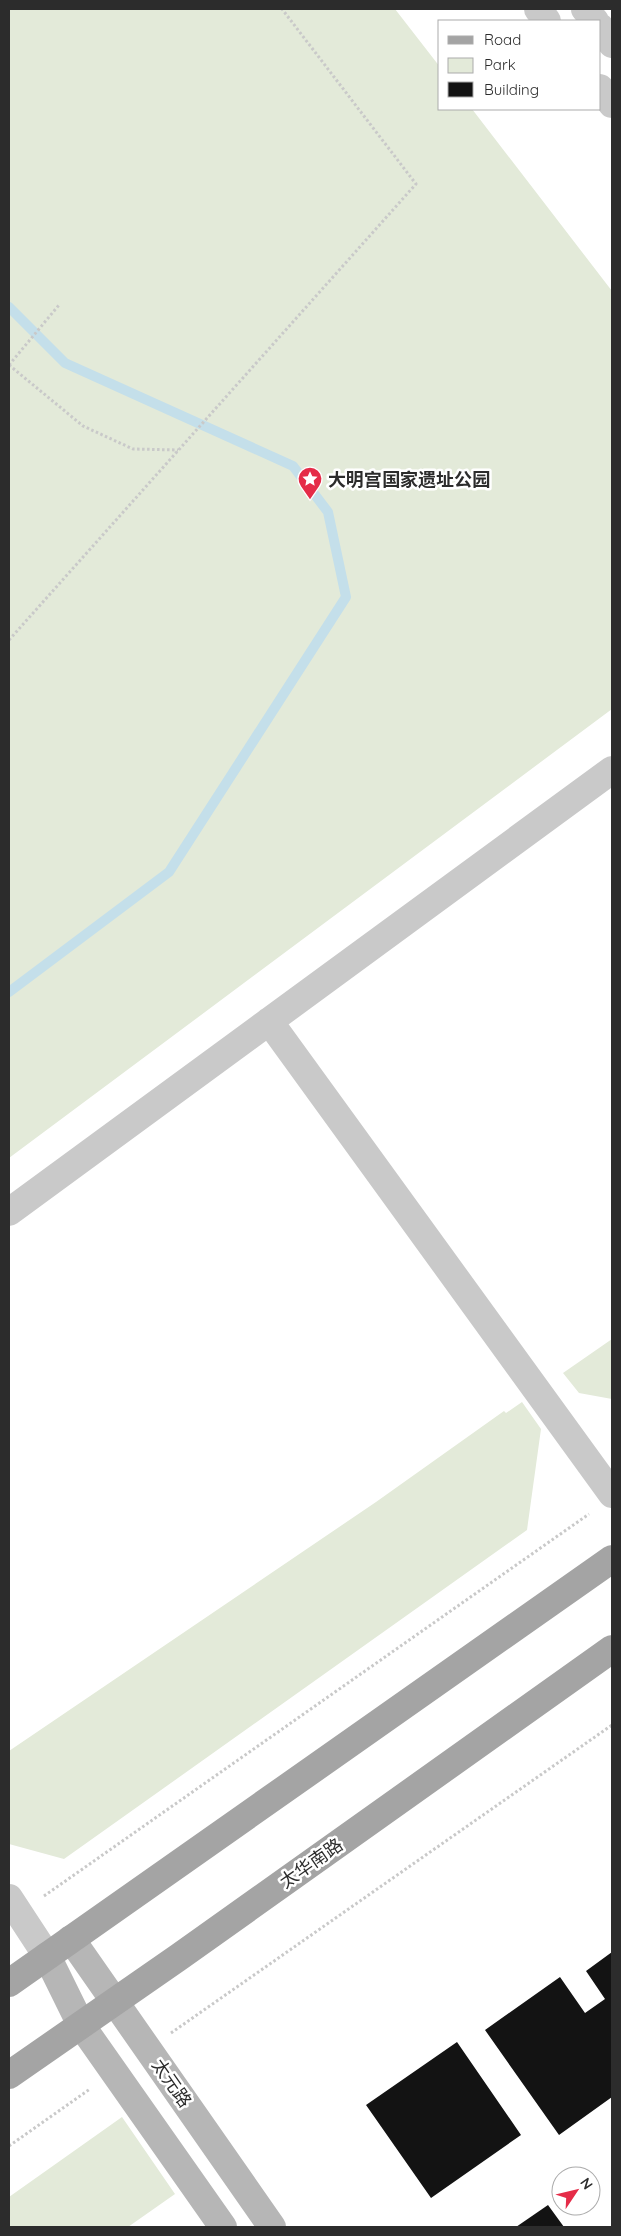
<svg xmlns="http://www.w3.org/2000/svg" width="621" height="2236" font-family="Quicksand,'Noto Sans SC',sans-serif">
<rect width="100%" height="100%" fill="#fff"/>
<path fill="#e3ead9" d="M9,9H395L440,67V109H472L612,291V709L9,1158Z
M612,1339V1399L579,1393L563,1373Z
M522,1402L541,1429L527,1530L64,1859L9,1844V1751L376,1502L504,1411L506,1413Z
M122,2117L175,2194L128,2227H9V2197Z"/>
<g fill="none" stroke-linecap="round" stroke-linejoin="round">
<path stroke="#c4dfea" stroke-width="10" d="M9,307L65,363L293,466L328,512L346,597L169,872L9,992"/>
</g>
<path fill="#131313" d="M612,1952V2097L559,2135L485,2030L560,1977L585,2013L605,1999L586,1971Z
M457,2042L521,2135L431,2198L366,2105Z
M548,2205L564,2227H516Z"/>
<g fill="none" stroke-linecap="round" stroke-linejoin="round">
<path stroke="#c9c9c9" stroke-width="3" stroke-dasharray="2.5 2.5" stroke-linecap="butt" d="M9,365L83,426L133,449L178,450
M9,365L59,305
M9,640L416,184L282,9
M44,1896L589,1514
M171,2033L612,1725
M9,2146L90,2089"/>
<path stroke="#c9c9c9" stroke-width="28" d="M269,1021L612,1494
M9,1212L612,770
M9,1898L47,1956"/>
<path stroke="#c9c9c9" stroke-width="28" d="M538,9L547,21
M585,9L595,21
M600,27L612,44
M600,88L612,104"/>
<path stroke="#b6b6b6" stroke-width="28" d="M71,1939L272,2227
M47,1956L81,2025L223,2227"/>
<path stroke="#a4a4a4" stroke-width="28" d="M9,1983L612,1559
M9,2075L179,1957L612,1649"/>
</g>
<defs>
<symbol id="sight-pin" viewBox="-11 -11 22 30"><path d="M0 17L-7.5 6A9.5 9.5 0 1 1 7.5 6Z" fill="#e52c48" stroke="#fff"/><path d="M0-6L1.8-2.2L6-1.7L2.9 1.2L3.7 5.4L0 3.3L-3.7 5.4L-2.9 1.2L-6-1.7L-1.8-2.2Z" fill="#fff"/></symbol>
</defs>
<g fill-rule="evenodd">
<use href="#sight-pin" x="296" y="465" width="28" height="38"/>
</g>
<g text-anchor="middle" dominant-baseline="central" stroke-width="5" stroke-linejoin="round" paint-order="stroke">
<g font-size="18" font-weight="bold" fill="#2c2c2c" stroke="#fff" text-anchor="start">
<text x="328" y="479">大明宫国家遗址公园</text>
</g>
<g font-size="18" fill="#2c2c2c" stroke="#fff">
<text transform="translate(311 1863) rotate(-35)">太华南路</text>
<text transform="translate(172 2083) rotate(55)">太元路</text>
</g>
</g>
<rect width="621" height="2236" fill="none" stroke="#2c2c2c" stroke-width="20"/>
<rect x="438" y="20" width="162" height="90" fill="#ffffff" stroke="#ababab"/>
<rect x="448" y="36" width="25" height="8" fill="#a4a4a4" stroke="#ababab"/>
<text x="484" y="45" font-size="15" fill="#2c2c2c">Road</text>
<rect x="448" y="58" width="25" height="15" fill="#e3ead9" stroke="#ababab"/>
<text x="484" y="70" font-size="15" fill="#2c2c2c">Park</text>
<rect x="448" y="82" width="25" height="15" fill="#131313" stroke="#ababab"/>
<text x="484" y="95" font-size="15" fill="#2c2c2c">Building</text>
<g transform="translate(576 2191) rotate(55)"><circle r="24" fill="#ffffff" stroke="#ababab"/>
<path d="M0-4L9 19L0 12L-9 19Z" fill="#e52c48"/>
<text y="-8" font-size="14" font-weight="bold" text-anchor="middle" fill="#2c2c2c">N</text>
</g>
</svg>
